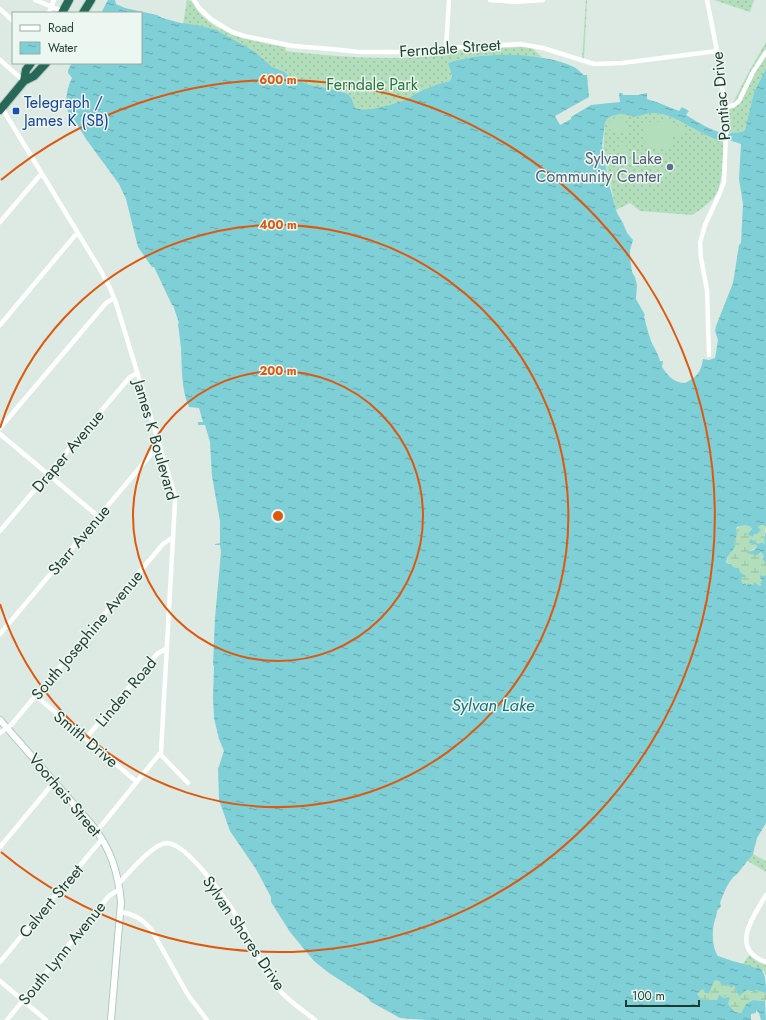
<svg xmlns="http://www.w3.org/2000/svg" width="766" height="1020" font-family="Jost,sans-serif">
<defs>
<pattern id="grass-dots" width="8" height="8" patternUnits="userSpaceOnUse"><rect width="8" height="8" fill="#b3debb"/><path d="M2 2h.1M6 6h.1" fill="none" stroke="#9abfa1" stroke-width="1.8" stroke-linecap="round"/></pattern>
<pattern id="wetland-marsh" width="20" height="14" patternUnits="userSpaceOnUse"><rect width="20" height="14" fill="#b3debb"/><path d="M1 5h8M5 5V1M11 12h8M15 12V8" fill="none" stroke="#9abfa1"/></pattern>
<pattern id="water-ripples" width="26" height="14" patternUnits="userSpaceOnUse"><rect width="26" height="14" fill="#7ecfd6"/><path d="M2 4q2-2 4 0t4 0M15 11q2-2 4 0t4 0" fill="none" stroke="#67a9ae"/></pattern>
</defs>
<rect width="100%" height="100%" fill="#dceae3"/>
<path fill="url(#grass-dots)" d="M187,0L192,1C207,34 254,41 285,47L286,51C339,57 392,61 446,55V51L521,47L532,48L542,57C512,55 477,52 448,63L452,76L450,81C441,83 432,86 423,90C418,92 414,95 409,98C399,103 366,113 355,108L352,99L348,94L328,88L310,85L290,77L283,71L272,67L250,49L221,33L197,25L183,24Z
M586,0H587L584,60L582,59Z
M714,0H754L750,12Z
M766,42V69L754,92L745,130C740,134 733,131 729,134L728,113L747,75Z
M650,113C671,113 682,123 700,132C707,136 714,138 720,142L724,141L722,172L719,188L713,199L700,210L692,215L640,211L630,203L616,210L603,151L605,123L607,119L615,115L623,114L637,115Z
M753,854L766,861V872L746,860Z
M749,955L758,962L766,965V976L764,971L759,967L753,968L743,964Z"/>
<path fill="url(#wetland-marsh)" d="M745,525L751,527L752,529L750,533L746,534L753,537L754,534L761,530L758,527L761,525L766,526C766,530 764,533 764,537C764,541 766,542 765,545L761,542L758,544L754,541H751L750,543L753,545L756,544L757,546L748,553L760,552L764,555L762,559L766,563V576L760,575L762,584L760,586L754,582V585L749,583L747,586L744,583L743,584L741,580V577L745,578L746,576L740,572L739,568L732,567L731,564L727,563L728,556L736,546L734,544C738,533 731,528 745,525Z
M715,980L721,983L727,984L730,987L734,985L737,990L744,992L747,990L752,992C757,989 761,990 766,993V1001L753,1000L746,1004L741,1013L735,1012L728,1004L727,998L721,997L717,1000H702L697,994L703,989L710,990Z"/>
<path fill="#b3debb" d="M625,117L627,131L611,133L609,119Z
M671,121L672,126H683L684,136L672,137L673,148L646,149L645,122Z
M625,142L628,155L621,157L618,143Z"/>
<path fill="url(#water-ripples)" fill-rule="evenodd" d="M108,0H115L116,4L125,8L157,15L162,18L181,23L197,25L216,30L245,46L255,52L272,67L283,71L290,77L310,85L328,88L348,94L352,99L355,108C366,113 399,103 409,98C414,95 418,92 423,90C432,86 441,83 450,81L452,76L448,63C480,51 543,52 574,67C578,69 580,72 584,75H587L589,97L555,116L560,125L571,119V117L591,105L620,102L619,93H622L623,95H638L647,93V99L659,103L679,111L682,107L689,111L686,115C697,122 717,134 729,134C733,131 740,134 745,130L754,92L766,69V526L761,525L758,527L761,530L757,534H754L753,537L746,534L747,533L748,534L752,529L751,527L745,525L737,527L736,530L737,534L734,544L736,546L728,556L726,562L728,564H731L733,567L739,568L740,572L746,576L745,578L742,577L741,580L743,584L745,583L747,586L748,583L754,585V582L760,586L762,584H760L762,580L760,578V575L766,576V823L757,838L753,854L737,874C729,879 723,894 720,903L721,906L717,911C717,915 715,919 714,923C712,933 712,947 718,956C727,959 735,962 744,964C751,965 751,969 759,967C766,973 766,983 766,993L756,990L754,992L747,990L739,996L734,985L731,988L727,984L721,985L720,982L715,980L709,993H705L703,989L697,994L702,1000H717L719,995L724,998L730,997L728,1004L735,1012L741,1013L746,1004L753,1000L765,1001L766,1020H761L759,1013L756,1010V1013L751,1014V1020H427L400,1018L371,1002L368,998L329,973L314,961L290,932L271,902V897L256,869L230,831L219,800L218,769L224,751L219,739L214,718L213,697L214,666L213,665L215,618L221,552L220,545H215V544L220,543V521L212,476L210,442L205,425H198V422H203L199,408L189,407C181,389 182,368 181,348C180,340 179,332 178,324L179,323L173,305H172L154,267H152L138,247L126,199L119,184L86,139L72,116L70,117C64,105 66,89 72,78L68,73V70L72,63H141V13H101ZM650,113C671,113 682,123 700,132C707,136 714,138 720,142L724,139L729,140L741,144L739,179L743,204L741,243L739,245L733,283L716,326L715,331L718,340L715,358L709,360L703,359C701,372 697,377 685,383C674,383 668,376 662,367L663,361H660C658,353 654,348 651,341C648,332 646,325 644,316L645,315L636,299L637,285L635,277L632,272L630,258V250L633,240L627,233L623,223L617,213L609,184L602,146L605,123L607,119C615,113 625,113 634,117Z
M766,531V563L762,559L764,556L761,552L757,555L746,553L754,550L757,546L756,544L753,545L749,542L751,539L758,544L762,542L765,545L764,538Z"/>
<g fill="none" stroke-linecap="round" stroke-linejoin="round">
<defs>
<path id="secondary" d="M0,720L92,825C111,849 118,872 121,902L111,1020"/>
<path id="highway" d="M62,13L69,0
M83,13L91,0
M24,81L26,70L31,63
M0,110L24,81L34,76L46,63"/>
</defs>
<use href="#secondary" stroke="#afcbbf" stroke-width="8"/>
<use href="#highway" stroke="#bbc4c1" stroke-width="10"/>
<path stroke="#fff" stroke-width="4.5" d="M35,0L65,12
M194,0L199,8L212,20L232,32L244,36L293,46L331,49L360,52H414L446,48L520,44L543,48L594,64L622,63L717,51
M490,0L515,2L543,0
M707,0L717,51L725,108L726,132L724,182L719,195L705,225L700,243L701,258L707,290L709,355
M0,9L13,21
M49,13L54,0
M446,48L449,0
M0,60L24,81
M2,108L101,271L110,288L116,303L175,496V502L161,752L97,831
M725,108L734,105L739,101L753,72L766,52
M0,222L41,174
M0,325L77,233
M0,428L106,303L114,298
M0,434L99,517
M0,531L129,378L137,373
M0,634L152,453L160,449
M35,695L137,782
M0,733L11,725L163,544L173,537
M86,738L157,654L167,648
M160,754L188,783
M0,847L54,782
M119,883C129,873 153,843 167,843C190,844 234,911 245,930C254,947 260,966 272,981C283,997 300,1008 315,1020
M766,895C753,917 729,949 766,962
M121,912C134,914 142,919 151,929L188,995L207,1020
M0,962L102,839
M0,981L46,1020
M7,1020L109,896L120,889"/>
<use href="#secondary" stroke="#fff" stroke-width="6"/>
<use href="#highway" stroke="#266956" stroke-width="8"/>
</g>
<g fill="none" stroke="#de580e" stroke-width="2">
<circle cx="278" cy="516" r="145"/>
<path d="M0 428A291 291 0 1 1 0 604"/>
<path d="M1 180A436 436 0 1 1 1 852"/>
</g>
<rect fill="#1a4fb4" stroke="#edf7f1" stroke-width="1.5" x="12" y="107" width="8" height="8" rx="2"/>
<circle fill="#5c6f8a" stroke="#edf7f1" stroke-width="1.5" cx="670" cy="167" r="4"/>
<g text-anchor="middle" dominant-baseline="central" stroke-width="3" stroke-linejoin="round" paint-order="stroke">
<g font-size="16" fill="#1d3b30" stroke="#edf7f1">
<text transform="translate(450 48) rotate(-4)">Ferndale Street</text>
<text transform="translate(721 96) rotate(-95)">Pontiac Drive</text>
<text transform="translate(156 440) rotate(74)">James K Boulevard</text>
<text transform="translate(68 451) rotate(-50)">Draper Avenue</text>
<text transform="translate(79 540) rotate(-50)">Starr Avenue</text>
<text transform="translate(87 635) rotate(-50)">South Josephine Avenue</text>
<text transform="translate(126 692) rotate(-50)">Linden Road</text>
<text transform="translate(86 739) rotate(40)">Smith Drive</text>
<text transform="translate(65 795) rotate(50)">Voorheis Street</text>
<text transform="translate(51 901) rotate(-50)">Calvert Street</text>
<text transform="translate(244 933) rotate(56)">Sylvan Shores Drive</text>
<text transform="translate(62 953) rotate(-51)">South Lynn Avenue</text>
</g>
<g font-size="16" fill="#24753d" stroke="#edf7f1">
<text x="372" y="84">Ferndale Park</text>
</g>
<g font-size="16" fill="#164399" stroke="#edf7f1" text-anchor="start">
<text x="24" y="102">Telegraph /<tspan x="24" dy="18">James K (SB)</tspan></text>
</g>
<g font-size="16" fill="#4e5e75" stroke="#edf7f1" text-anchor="end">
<text x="662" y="158">Sylvan Lake<tspan x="662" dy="18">Community Center</tspan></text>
</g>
<g font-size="17" font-style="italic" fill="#13727b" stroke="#edf7f1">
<text x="493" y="705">Sylvan Lake</text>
</g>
</g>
<circle cx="278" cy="516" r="6" fill="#de580e" stroke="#edf7f1" stroke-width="2"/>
<g font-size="12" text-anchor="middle" font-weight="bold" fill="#de580e" stroke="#edf7f1" stroke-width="3" stroke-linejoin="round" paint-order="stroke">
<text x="278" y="84">600 m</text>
<text x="278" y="229">400 m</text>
<text x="278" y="375">200 m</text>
</g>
<rect x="12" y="12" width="130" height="52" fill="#edf7f1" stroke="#9aaca4"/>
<rect x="20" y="25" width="20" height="6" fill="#ffffff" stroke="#9aaca4"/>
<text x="48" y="32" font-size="12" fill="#1d3b30">Road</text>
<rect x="20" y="42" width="20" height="12" fill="url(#water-ripples)" stroke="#9aaca4"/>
<text x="48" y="52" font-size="12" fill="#1d3b30">Water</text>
<path d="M626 1000v6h73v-6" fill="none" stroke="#1d3b30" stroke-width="2"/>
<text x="632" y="1000" font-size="12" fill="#1d3b30" stroke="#edf7f1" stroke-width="3" paint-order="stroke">100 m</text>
</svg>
